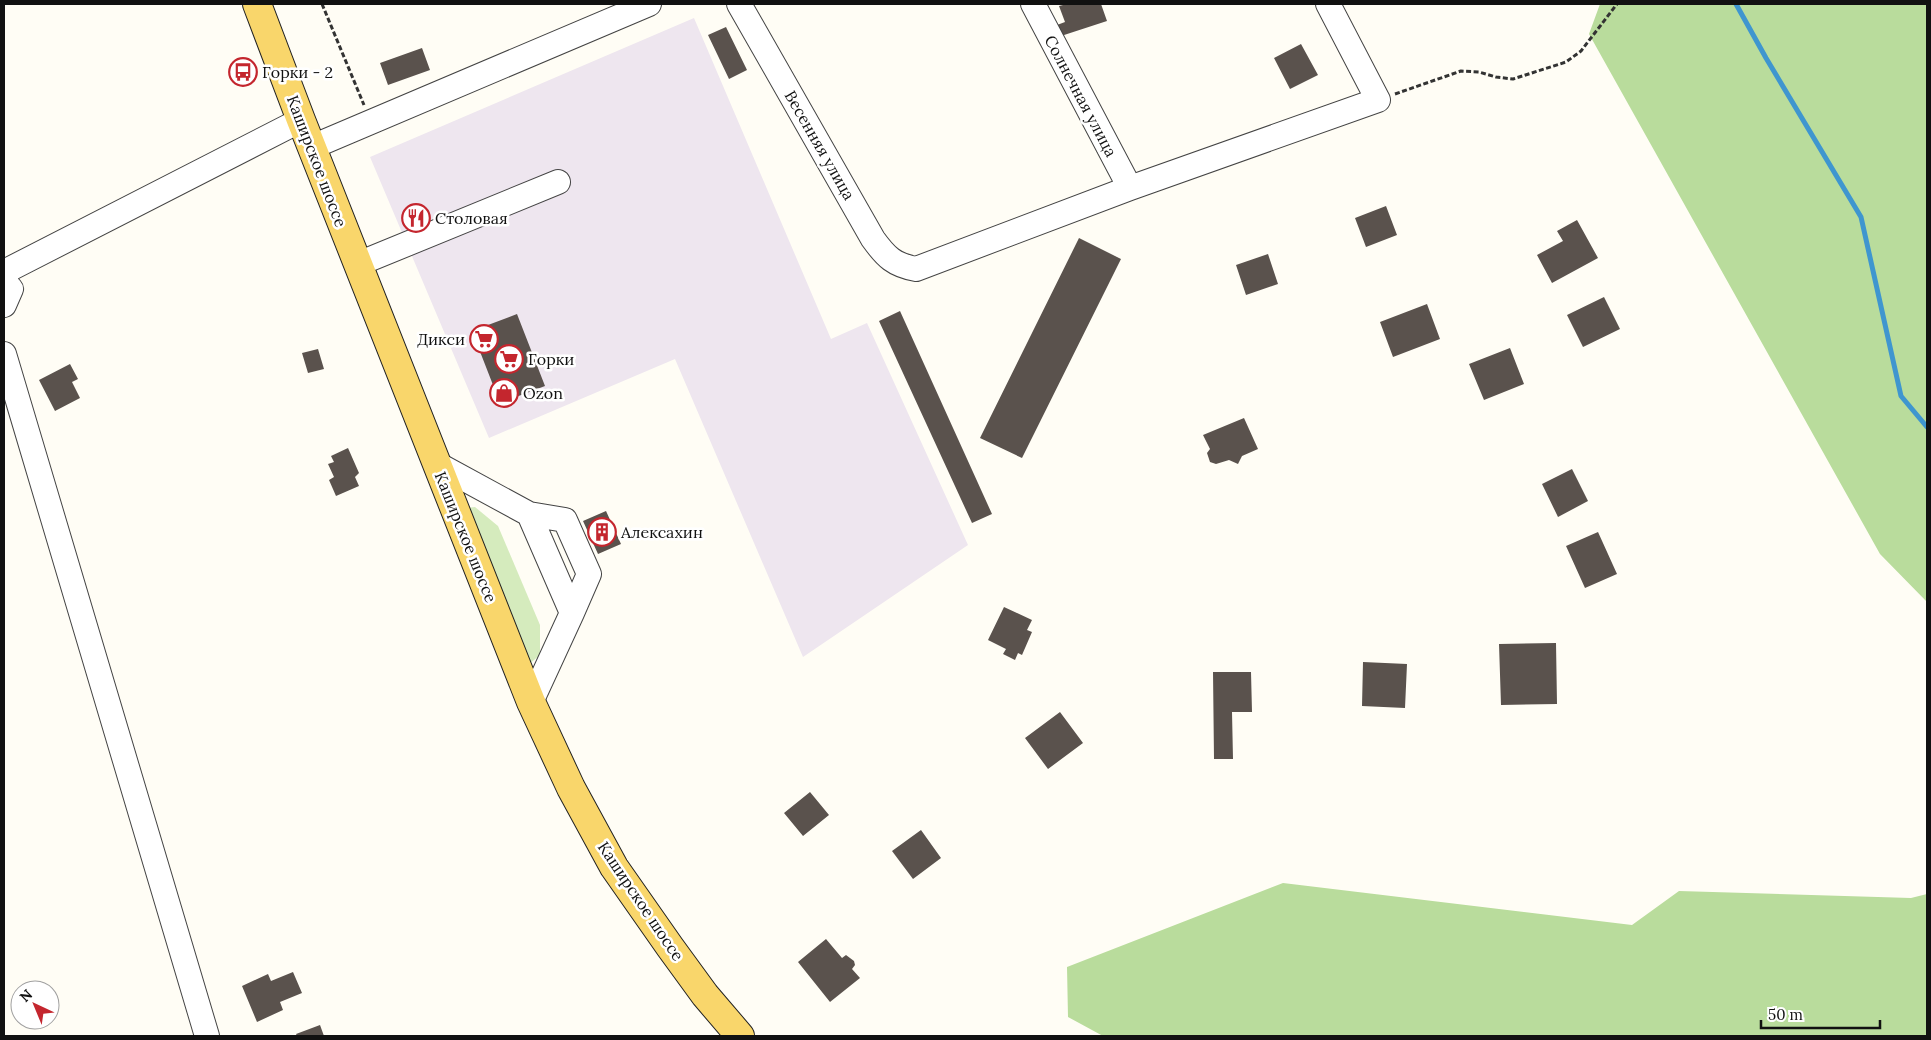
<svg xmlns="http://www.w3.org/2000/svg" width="1931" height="1040" font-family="Lora,serif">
<rect width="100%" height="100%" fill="#fffdf5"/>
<path fill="#eee6ef" d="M694,18L831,339L867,323L968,545L803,657L675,359L489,438L370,157Z"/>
<path fill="#d5ebbd" d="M475,507L498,526L540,625V655L528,665L466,508Z"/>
<path fill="#b9dc9c" d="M1600,4H1927V602L1880,554L1589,34Z
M1283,883L1632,925L1679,891L1911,898L1927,894V1036H1103L1068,1017L1067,967Z"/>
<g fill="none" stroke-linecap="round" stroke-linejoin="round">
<path stroke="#3f96cf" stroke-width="5" d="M1736,4L1766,58L1861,217L1901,396L1927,427"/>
</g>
<path fill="#5a524d" d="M1067,4H1101L1107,21L1061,36L1057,25L1065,22L1059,6Z
M726,27L747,70L729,79L708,35Z
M1301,44L1318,75L1290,89L1274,58Z
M422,48L430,70L388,85L380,63Z
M1386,206L1397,235L1366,247L1355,218Z
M1577,220L1598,258L1552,283L1537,255L1563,241L1557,231Z
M1079,238L1121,259L1022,458L980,438Z
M1268,254L1278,284L1246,295L1236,265Z
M1604,297L1620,329L1583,347L1567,315Z
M1427,304L1440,339L1393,357L1380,322Z
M900,311L992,514L972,523L879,321Z
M517,314L545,386L500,403L472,331Z
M1510,348L1524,384L1484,400L1469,364Z
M318,349L324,369L308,373L302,353Z
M70,364L78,379L72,382L80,398L55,411L39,380Z
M1244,418L1258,449L1242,456L1238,464L1229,460L1216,464L1210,462L1207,453L1210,449L1203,435Z
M348,448L359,473L355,477L359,486L336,496L329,480L334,477L328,464L334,462L331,456Z
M1572,469L1588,501L1558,517L1542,484Z
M606,511L621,544L598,554L583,521Z
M1598,532L1617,574L1585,588L1566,546Z
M1004,607L1032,620L1027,630L1032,632L1022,655L1018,653L1015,660L1003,654L1006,649L988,640Z
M1556,643L1557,704L1501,705L1499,644Z
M1363,662L1407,664L1405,708L1362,706Z
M1213,672H1251L1252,712H1232L1233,759H1214Z
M1060,712L1083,743L1048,769L1025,738Z
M810,792L829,815L803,836L784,813Z
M921,830L941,858L913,879L892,851Z
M826,939L842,958L846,955L854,961L855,965L852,969L860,978L830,1002L798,962Z
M293,972L302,993L280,1002L283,1010L257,1022L242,986L268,974L271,981Z
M320,1025L324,1036H297L296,1034Z"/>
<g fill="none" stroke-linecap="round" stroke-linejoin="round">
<defs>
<path id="minor" d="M739,4L873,239C886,257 894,265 916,269L1130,188L1378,100L1328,4
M1033,4L1130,188
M312,147L649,4
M358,264L558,182
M4,272L301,120
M4,281L11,289L4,305
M4,354L207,1036
M437,464L529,514L572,613L531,702
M529,514L565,520L589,574L572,613"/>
<path id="major" d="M257,4L301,120L531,702L571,788L614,867L670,947L705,995L740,1036"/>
</defs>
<use href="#minor" stroke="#444" stroke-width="26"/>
<use href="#major" stroke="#222" stroke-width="30"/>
<path stroke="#333" stroke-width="3" stroke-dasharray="5 2.5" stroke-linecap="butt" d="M322,4L364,105
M1395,94L1461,71L1479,72L1496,77L1513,79L1566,62L1581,51L1617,4"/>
<use href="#minor" stroke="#fff" stroke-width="24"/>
<use href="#major" stroke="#f9d66b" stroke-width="28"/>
</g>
<defs>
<symbol id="bus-ring" viewBox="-11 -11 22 22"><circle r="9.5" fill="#fff" stroke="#c4262e" stroke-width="1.5"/><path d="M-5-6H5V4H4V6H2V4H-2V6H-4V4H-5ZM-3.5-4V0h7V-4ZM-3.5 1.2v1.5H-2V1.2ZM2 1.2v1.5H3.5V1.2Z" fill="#c4262e"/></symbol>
<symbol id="restaurant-ring" viewBox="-11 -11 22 22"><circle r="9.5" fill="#fff" stroke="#c4262e" stroke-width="1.5"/><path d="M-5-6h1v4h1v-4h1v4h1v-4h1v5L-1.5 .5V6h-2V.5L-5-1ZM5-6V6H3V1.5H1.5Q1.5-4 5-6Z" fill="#c4262e"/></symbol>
<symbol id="supermarket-ring" viewBox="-11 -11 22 22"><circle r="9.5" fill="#fff" stroke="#c4262e" stroke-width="1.5"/><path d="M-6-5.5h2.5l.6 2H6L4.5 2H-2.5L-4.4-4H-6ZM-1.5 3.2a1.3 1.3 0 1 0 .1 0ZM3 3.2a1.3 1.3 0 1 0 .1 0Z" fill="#c4262e"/></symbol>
<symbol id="shop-ring" viewBox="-11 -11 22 22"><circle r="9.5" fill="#fff" stroke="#c4262e" stroke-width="1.5"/><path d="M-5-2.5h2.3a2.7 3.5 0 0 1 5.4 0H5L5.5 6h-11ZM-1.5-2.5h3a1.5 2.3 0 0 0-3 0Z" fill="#c4262e"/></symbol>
<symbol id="building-ring" viewBox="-11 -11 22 22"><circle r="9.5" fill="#fff" stroke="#c4262e" stroke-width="1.5"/><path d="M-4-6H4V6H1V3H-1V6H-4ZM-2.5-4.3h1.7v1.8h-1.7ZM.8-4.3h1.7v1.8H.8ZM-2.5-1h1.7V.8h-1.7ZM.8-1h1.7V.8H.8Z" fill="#c4262e"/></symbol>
</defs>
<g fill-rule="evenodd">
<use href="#bus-ring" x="227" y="56" width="32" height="32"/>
<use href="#restaurant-ring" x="400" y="202" width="32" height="32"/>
<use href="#supermarket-ring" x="468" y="323" width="32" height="32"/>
<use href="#supermarket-ring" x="493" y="343" width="32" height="32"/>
<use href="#shop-ring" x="488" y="377" width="32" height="32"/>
<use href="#building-ring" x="586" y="516" width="32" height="32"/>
</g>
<g text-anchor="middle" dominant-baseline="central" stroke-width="5" stroke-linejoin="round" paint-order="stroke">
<g font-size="16" fill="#111" stroke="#fff" text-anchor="start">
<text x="262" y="72">Горки - 2</text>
<text x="435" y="218">Столовая</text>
<text x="465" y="339" text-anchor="end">Дикси</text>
<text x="528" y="359">Горки</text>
<text x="523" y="393">Ozon</text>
<text x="621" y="532">Алексахин</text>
</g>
<g font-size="16" fill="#111" stroke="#fff">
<text transform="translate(1081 96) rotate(62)">Солнечная улица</text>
<text transform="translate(820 145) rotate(60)">Весенняя улица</text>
<text transform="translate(317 161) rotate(69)">Каширское шоссе</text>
<text transform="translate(466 537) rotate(68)">Каширское шоссе</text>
<text transform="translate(641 901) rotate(56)">Каширское шоссе</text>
</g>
</g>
<rect width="1931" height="1040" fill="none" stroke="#111111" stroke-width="10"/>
<g transform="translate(35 1005) rotate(316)"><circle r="24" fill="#ffffff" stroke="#a0a0a0"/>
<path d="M0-4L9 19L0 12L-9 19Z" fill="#c4262e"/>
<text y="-8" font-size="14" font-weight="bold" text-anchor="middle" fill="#111111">N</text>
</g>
<path d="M1761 1020v8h119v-8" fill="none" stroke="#111111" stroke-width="2.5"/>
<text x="1768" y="1020" font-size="15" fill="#111111" stroke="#ffffff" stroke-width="4" paint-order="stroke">50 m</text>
</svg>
